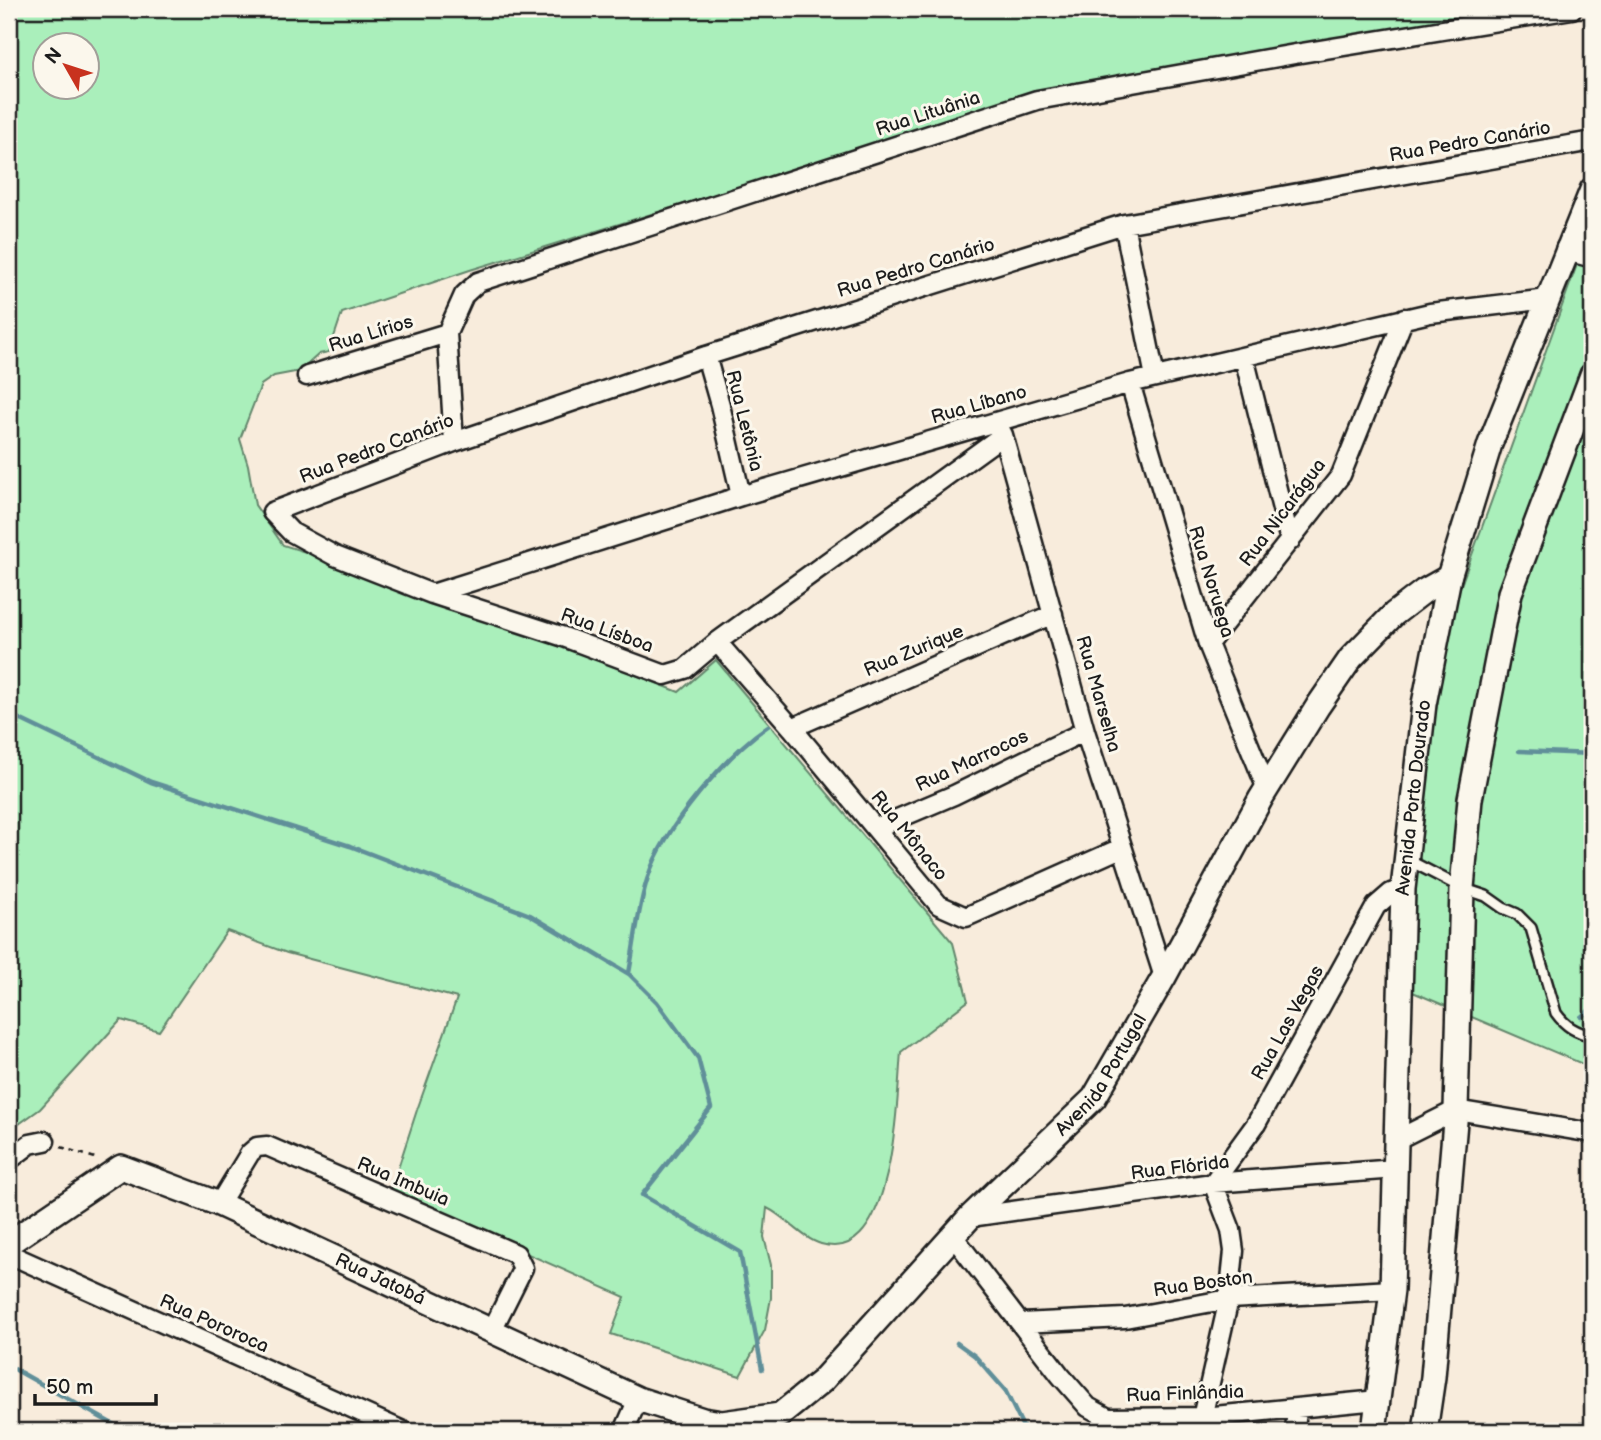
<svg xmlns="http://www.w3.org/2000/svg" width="1601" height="1440" font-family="'Balsamiq Sans',sans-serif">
<rect width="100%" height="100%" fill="#f8ecdc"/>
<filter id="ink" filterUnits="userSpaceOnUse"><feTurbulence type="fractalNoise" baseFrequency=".0143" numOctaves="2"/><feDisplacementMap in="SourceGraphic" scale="14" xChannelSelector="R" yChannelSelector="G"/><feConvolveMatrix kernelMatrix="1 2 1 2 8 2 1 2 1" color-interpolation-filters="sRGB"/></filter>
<g filter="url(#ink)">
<path fill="#aaefbb" stroke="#63866c" stroke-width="2" fill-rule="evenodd" d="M9,9H1534L1031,97L470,270L342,313L329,352L319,354L300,371L274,376L261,385L240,439L248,465L255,505L283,545L410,585L679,692L716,660L953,943L968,1001L901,1052C897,1095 895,1267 821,1244C803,1239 786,1217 767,1208L764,1237L771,1265V1298L765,1330L740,1376L611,1334L625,1297L390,1193L417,1110L457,998L287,953L227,931L159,1031L121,1020L40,1109L9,1131ZM46,46H88V88H46Z
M1592,223V1068L1408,990L1422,788L1456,599Z"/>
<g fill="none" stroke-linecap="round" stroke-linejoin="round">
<path stroke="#608f99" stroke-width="4.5" d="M9,714L151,782L350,846L530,915L629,974L657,1002L698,1058L711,1108L642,1195L740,1252L762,1369
M1519,751L1592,754
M629,973C635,942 638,906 648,877C663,829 727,754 768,726
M1581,1017L1592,1008
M957,1343L975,1356L1005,1390L1025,1431
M9,1366L125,1431"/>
<defs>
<path id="service" d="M1408,860L1462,888L1486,896L1503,908L1517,914L1531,928L1556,1013C1566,1027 1576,1032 1592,1036"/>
<path id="minor" d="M1124,224L1155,377
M706,356L720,405L741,496
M1244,357L1290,541
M307,376L447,333
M1130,383L1208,644L1267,789
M998,425L1003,435L1085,731L1164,977
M1003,435L717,642L685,669L665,675L561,636L432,594L335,556L291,532L272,512L454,442L706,356L1124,224L1592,141
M454,442L447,333L464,295L478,282L1037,100L1295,54L1572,9
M432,594L741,496L1130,383L1430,313L1548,299
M717,642L792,728L939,905L966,917L1121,848
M1208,644L1341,475L1404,318
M792,728L1053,614
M876,828L954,795L1085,731
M1398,1139L1456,1110L1592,1133
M9,1160L30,1144L45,1141
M219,1204L250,1153L257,1147L267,1146L516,1254L523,1268L492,1330
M970,1217L1213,1183L1396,1169
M953,1236L1060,1375L1088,1407L1108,1418L1204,1417L1378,1400
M9,1254L403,1431
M1021,1323L1125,1318L1229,1299L1392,1290
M624,1431L638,1399
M1199,1431L1229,1299L1234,1251L1231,1230L1213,1183L1256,1124L1376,906L1391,893L1403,889
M1295,1431L1297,1408"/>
<g id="tertiary">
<path d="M1568,249L1592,255"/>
<path id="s1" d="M9,1243L121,1167L219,1204L638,1399L703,1420L722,1423L780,1415L822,1381L970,1217L1094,1098L1164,977L1261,798L1318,706L1351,658L1394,614L1424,591L1449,577"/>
<path id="s2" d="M1374,1431L1392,1290L1403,889L1424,704L1449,577L1490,444L1592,190"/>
<path d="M1425,1431L1433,1377L1456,1110L1462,888L1470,799L1510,593L1592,375"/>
</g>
</defs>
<use href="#service" stroke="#1c1c1c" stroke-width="14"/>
<use href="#minor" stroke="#1c1c1c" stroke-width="23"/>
<use href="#tertiary" stroke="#1c1c1c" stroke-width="28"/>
<path stroke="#1c1c1c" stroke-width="2.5" stroke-dasharray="5 5" stroke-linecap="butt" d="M61,1147L98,1159"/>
<use href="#service" stroke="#fbf7ec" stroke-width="9"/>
<use href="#minor" stroke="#fbf7ec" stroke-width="18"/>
<use href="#tertiary" stroke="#fbf7ec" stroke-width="23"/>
</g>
</g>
<g text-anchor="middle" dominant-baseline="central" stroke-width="6" stroke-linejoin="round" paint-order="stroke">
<g font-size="19" fill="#1c1c1c" stroke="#fbf7ec">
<text transform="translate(928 114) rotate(-18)">Rua Lituânia</text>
<text transform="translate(1470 142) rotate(-10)">Rua Pedro Canário</text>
<text transform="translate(916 268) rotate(-17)">Rua Pedro Canário</text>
<text transform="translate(371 334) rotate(-17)">Rua Lírios</text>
<text transform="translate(979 405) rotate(-16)">Rua Líbano</text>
<text transform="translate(744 421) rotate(76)">Rua Letônia</text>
<text transform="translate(377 449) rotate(-21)">Rua Pedro Canário</text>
<text transform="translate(1283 513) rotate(-53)">Rua Nicarágua</text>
<text transform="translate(1211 582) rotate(73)">Rua Noruega</text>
<text transform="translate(607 631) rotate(20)">Rua Lísboa</text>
<text transform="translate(914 651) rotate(-23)">Rua Zurique</text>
<text transform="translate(1098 694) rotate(74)">Rua Marselha</text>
<text transform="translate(972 761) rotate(-25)">Rua Marrocos</text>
<text stroke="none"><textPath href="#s2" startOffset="635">Avenida Porto Dourado</textPath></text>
<text transform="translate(909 836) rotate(51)">Rua Mônaco</text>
<text transform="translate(1288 1023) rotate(-61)">Rua Las Vegas</text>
<text stroke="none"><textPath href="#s1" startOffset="1318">Avenida Portugal</textPath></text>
<text transform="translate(1180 1168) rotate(-7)">Rua Flórida</text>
<text transform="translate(403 1182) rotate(23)">Rua Imbuia</text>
<text stroke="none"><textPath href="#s1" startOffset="418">Rua Jatobá</textPath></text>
<text transform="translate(1203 1284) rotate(-8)">Rua Boston</text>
<text transform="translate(214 1324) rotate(24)">Rua Pororoca</text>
<text transform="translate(1185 1394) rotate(-2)">Rua Finlândia</text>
</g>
</g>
<rect width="1601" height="1440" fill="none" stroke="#fbf7ec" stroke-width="35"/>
<rect x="18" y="18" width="1566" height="1405" fill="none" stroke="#1c1c1c" stroke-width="2.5" filter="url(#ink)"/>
<g transform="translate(66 66) rotate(309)"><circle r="33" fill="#fbf7ec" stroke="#a29f99" stroke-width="2"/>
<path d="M0-5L12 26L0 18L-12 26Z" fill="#c8321e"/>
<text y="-10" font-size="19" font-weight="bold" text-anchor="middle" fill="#1c1c1c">N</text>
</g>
<path d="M35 1394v10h121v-10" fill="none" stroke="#1c1c1c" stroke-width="3.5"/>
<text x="46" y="1394" font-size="21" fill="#1c1c1c" stroke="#fbf7ec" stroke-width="5" paint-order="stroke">50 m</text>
</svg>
